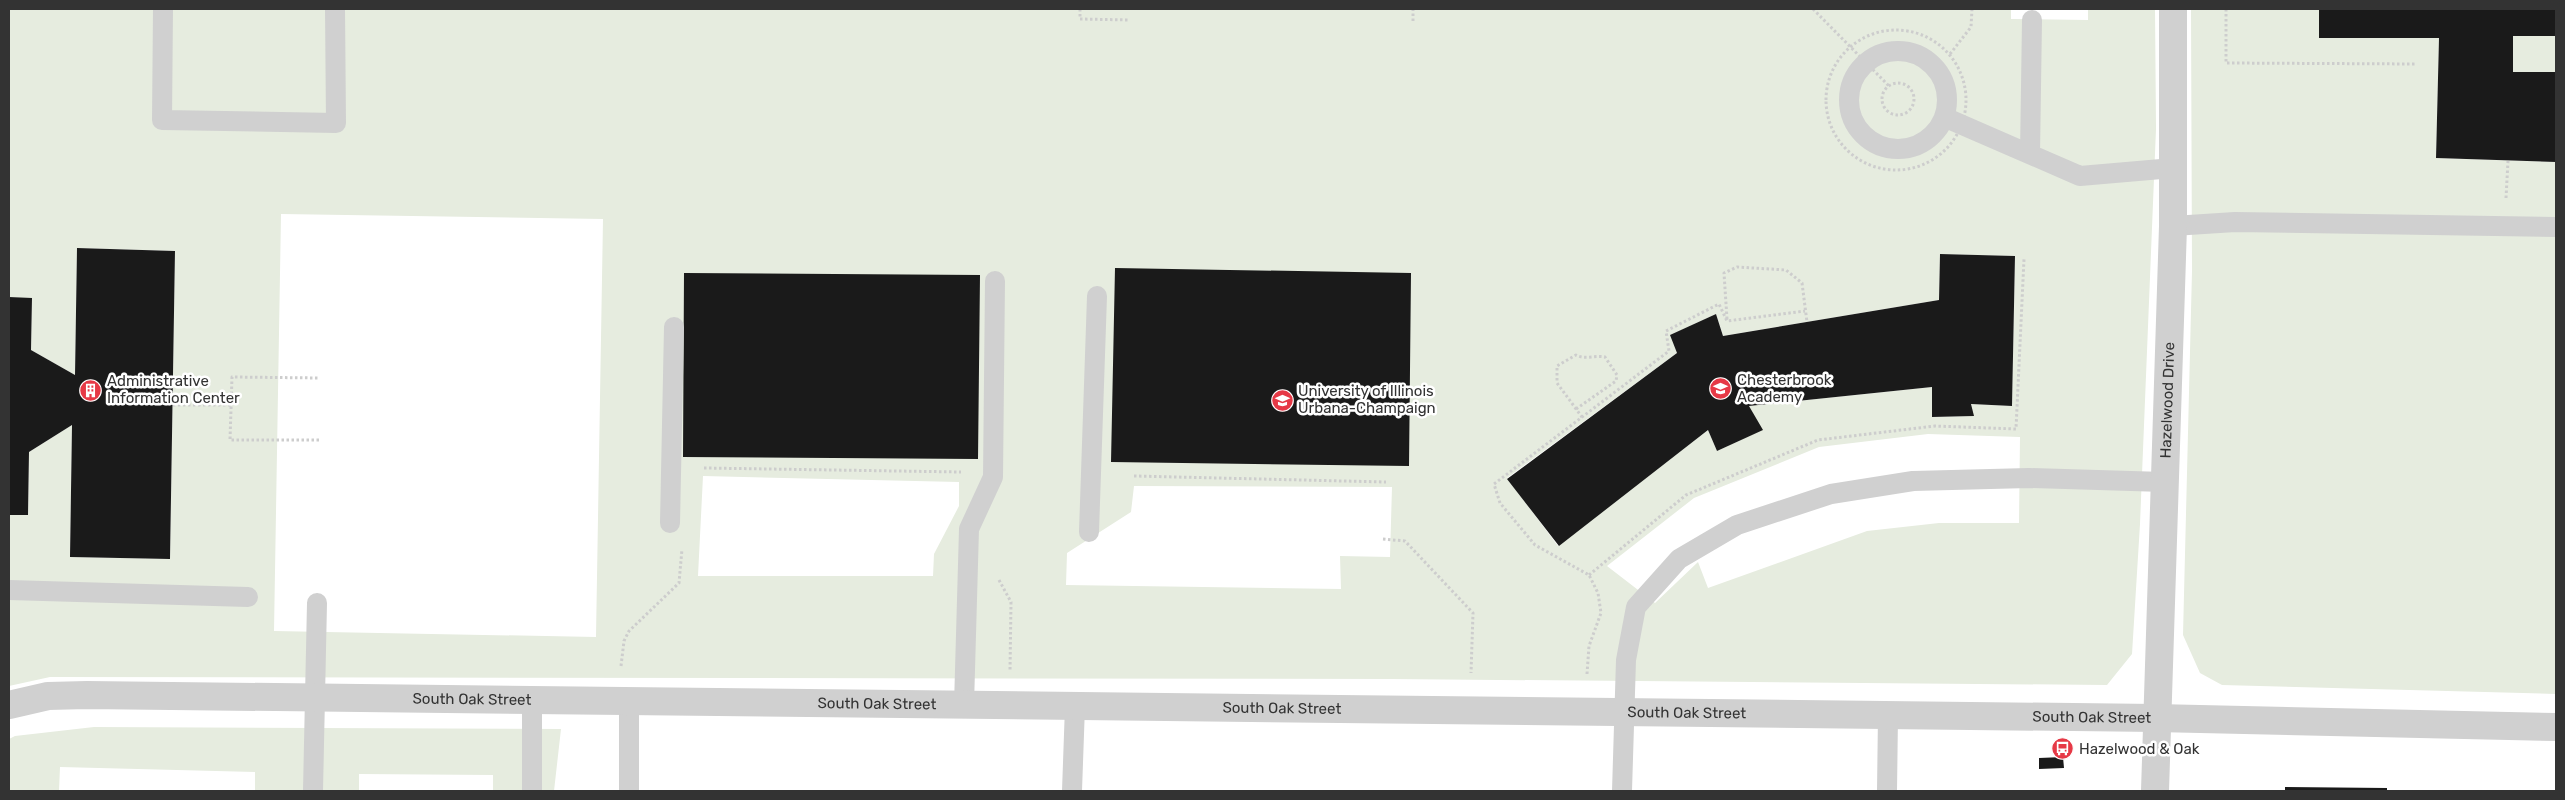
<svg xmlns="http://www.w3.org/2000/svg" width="2565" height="800" font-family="Rubik,sans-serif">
<rect width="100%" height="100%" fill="#fff"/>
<path fill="#e6ecdf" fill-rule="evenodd" d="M9,9H2011V19L2088,20V9H2155L2156,129L2140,524L2132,654L2107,685L1391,679L50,677L9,686V515H28L29,452L72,425L70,557L170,559L175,251L77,248L75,375L31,350L32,299L9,297ZM281,214L603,219L596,637L274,631ZM1940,254L2015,256L2012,406L1971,404L1973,416L1932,417V387L1749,406L1762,430L1717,451L1708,430L1558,546L1507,478L1677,353L1671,335L1716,314L1723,336L1939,300ZM1928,434L2020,437L2019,523H1939L1867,531L1708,588L1698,562L1655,603L1607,566L1694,498L1819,447ZM703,476L959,482V506L934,554L933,576H698ZM1134,486L1392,487L1390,557L1340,556L1341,589L1066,585L1067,553L1131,512Z
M2191,9H2319V38H2439L2436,158L2556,162V694L2222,685L2200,673L2183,635L2192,271Z
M2513,36H2556V72H2513Z
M94,727L561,729L554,791H493V775L359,774V791H255V772L60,767L59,791H9V739L15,736Z"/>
<path fill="#1a1a1a" d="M2319,9H2556V36H2513V72H2556V162L2436,158L2439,38H2319Z
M77,248L175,251L170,559L70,557L72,425L29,452L28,515H9V297L32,298L31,350L75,375Z
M1940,254L2015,256L2012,406L1971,404L1974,416L1932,417V387L1749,406L1763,430L1717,451L1708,430L1559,546L1507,479L1677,353L1670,335L1716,314L1723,336L1939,300Z
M1115,268L1411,273L1409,466L1111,462Z
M684,273L980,275L978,459L683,457Z
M2063,757L2064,768L2039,769V758Z
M2285,787L2387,788V791H2285Z"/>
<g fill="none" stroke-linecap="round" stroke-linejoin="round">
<path stroke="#cdcdcd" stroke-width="3" stroke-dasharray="2.5 2.5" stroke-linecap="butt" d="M1080,9V19L1129,20
M1813,9L1889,86
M2226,9V63L2417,64
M1413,21V9
M1826 100a70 70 0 1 1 140 0a70 70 0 1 1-140 0Z
M1950,54L1971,27L1972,9
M1882 99a16 16 0 1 1 32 0a16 16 0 1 1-32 0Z
M2506,198L2508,161
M1727,319L1724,273L1737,267L1786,270L1802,283L1807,322
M173,405H232
M1576,409L1616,381L1617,375L1605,357C1595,355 1585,360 1576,355L1557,366V383L1582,417
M319,440H230L232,377L320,378
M704,468L961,472
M1134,476L1386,482
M1383,539L1405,541L1473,613L1471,673
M1589,575L1686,495L1818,440L1935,426L2016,429L2024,259
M999,580L1011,602L1010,671
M621,666L624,641L629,631L679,583L682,549
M1587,674L1589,646L1601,613L1598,593L1589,575L1535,545L1500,503L1494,484L1669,351L1666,331L1719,304L1727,321L1805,311"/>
<path stroke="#d0d0d0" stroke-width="20" d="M163,9L162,120L336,123L335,9
M1849 100a49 49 0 1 1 98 0a49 49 0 1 1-98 0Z
M1944,117L2080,176L2173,168
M2030,154L2032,20
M2173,226L2235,222L2556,227
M670,523L674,327
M1089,532L1097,296
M9,590L248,597
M964,705L969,529L993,477L995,281
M313,791L317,603
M532,791V700
M629,791V701
M1072,791L1075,706
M1622,791L1626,660L1636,607L1679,559L1737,525L1831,494L1913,481L2029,478L2164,482
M1887,791L1888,715"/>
<g stroke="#d0d0d0" stroke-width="28">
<path id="s1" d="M9,705L48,696L87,695L2156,718L2556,727"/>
<path id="s2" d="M2155,791L2173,226V9"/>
</g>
</g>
<defs>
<symbol id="school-disc" viewBox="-11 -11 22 22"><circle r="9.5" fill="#e63946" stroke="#fff"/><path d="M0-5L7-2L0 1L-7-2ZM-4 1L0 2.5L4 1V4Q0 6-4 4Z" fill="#fff"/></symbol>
<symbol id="building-disc" viewBox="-11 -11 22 22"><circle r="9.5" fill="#e63946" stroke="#fff"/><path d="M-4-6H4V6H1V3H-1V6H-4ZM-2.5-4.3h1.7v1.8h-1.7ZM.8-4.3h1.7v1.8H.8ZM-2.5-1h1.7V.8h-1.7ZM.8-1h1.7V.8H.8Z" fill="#fff"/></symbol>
<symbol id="university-disc" viewBox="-11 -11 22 22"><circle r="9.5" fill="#e63946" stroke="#fff"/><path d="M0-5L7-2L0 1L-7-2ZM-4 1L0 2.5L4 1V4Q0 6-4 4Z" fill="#fff"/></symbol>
<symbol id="bus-disc" viewBox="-11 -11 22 22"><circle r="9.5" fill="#e63946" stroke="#fff"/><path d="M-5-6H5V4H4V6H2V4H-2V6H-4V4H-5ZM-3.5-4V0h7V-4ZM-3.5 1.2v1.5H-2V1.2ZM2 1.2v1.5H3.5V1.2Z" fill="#fff"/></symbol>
</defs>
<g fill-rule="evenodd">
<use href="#school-disc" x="1708" y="376" width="25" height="25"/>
<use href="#building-disc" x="78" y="378" width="25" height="25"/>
<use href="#university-disc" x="1270" y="388" width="25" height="25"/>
<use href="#bus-disc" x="2050" y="736" width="25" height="25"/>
</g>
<g text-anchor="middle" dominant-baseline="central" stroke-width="5" stroke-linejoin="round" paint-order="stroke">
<g font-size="15" fill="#333" stroke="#fff" text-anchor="start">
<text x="1737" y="380">Chesterbrook<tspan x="1737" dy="17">Academy</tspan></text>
<text x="107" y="381">Administrative<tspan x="107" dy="17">Information Center</tspan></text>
<text x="1298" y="391">University of Illinois<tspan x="1298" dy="17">Urbana-Champaign</tspan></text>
<text x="2079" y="749">Hazelwood &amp; Oak</text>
</g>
<g font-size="15" fill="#333" stroke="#fff">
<text stroke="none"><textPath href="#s2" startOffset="391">Hazelwood Drive</textPath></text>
<text stroke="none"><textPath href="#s1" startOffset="464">South Oak Street</textPath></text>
<text stroke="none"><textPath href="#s1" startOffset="869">South Oak Street</textPath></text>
<text stroke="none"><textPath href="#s1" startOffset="1274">South Oak Street</textPath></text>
<text stroke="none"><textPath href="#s1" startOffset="1679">South Oak Street</textPath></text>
<text stroke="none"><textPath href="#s1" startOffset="2084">South Oak Street</textPath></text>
</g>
</g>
<rect width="2565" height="800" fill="none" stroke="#333333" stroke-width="20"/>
</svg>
